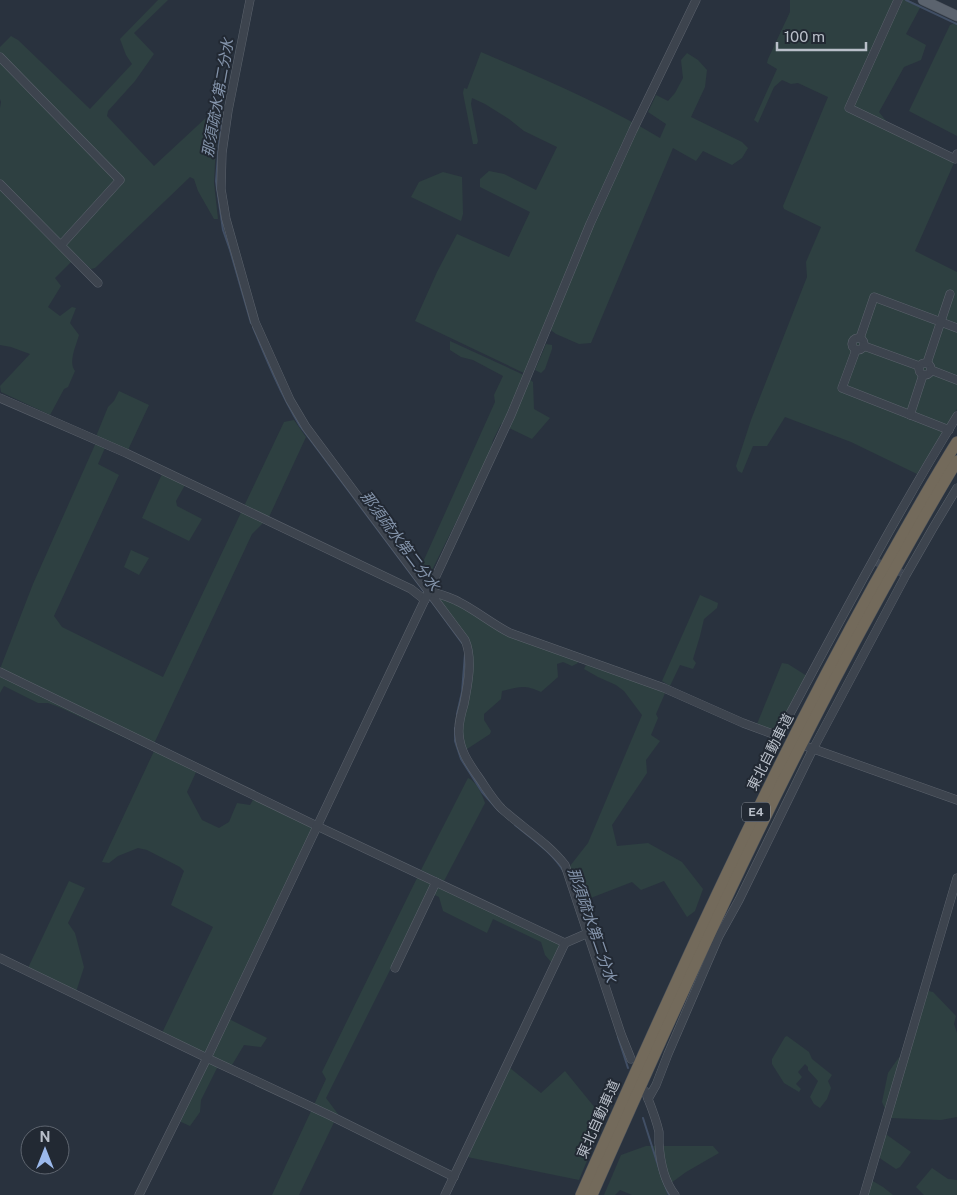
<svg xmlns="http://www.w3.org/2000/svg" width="957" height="1195" font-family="'Public Sans','Noto Sans JP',sans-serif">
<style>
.green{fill:#2e4041}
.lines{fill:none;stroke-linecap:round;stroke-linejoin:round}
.stream{stroke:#414f65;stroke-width:2}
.minor-tunnel{stroke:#3f4753;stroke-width:8;stroke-dasharray:8 4;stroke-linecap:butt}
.minor-casing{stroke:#5b626c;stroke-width:9}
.major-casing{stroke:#464d57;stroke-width:11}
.highway-casing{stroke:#484f59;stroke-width:12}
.minor{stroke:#3d444e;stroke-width:8}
.major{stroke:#5b636e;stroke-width:10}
.highway{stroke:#736a5b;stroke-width:11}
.labels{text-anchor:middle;stroke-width:4;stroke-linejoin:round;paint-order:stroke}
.shield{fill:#222933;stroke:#8c929c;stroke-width:1}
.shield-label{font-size:12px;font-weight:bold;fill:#b9bfc9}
.street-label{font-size:14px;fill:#b9bfc9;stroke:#222933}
.water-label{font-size:15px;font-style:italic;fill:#8595ac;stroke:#222933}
</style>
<rect width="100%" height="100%" fill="#29323e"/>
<g class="green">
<path d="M158,0H168L134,33L154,54L135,81L108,111L107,116L154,166L210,114H215L220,118L216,142L214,183L218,219H214L198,191L194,179L190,177L95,268L91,269L77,256L55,278L61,286L48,307L60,316L72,307L76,308L70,323L79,335C76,346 68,362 75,371L68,387L64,389L50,415L1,392L0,386L30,354L11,347L0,345V108L1,102L0,99V47L11,36L18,40L90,109L132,64L126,55L120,39Z"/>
<path d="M790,0H908L921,6L906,34L926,45L921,60L904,67L879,112L898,136L954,163L915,251L957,272V409L917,474L851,442L785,417L767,446H753L742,473L738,471L736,466L751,420L807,277L806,262L821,227L784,209L783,206L828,97L798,83L791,84L782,80L774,87L758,123L754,120L777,69L767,63L768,59L790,12Z"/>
<path d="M957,22V136L909,111L950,25Z"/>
<path d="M481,52C542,78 603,104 660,138L666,124L648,112L656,95L668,101L675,93L683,78L681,60L687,53L698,60L707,70L705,87L691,117L742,142L748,148L742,158L732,165L703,151L696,161L673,148L591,343L579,344L556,334L548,328L526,374L415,321L437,272L457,234L509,257L530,212L480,187V179L489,171L504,174L536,190L557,147L524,131L509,119L485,104L472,98L471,104L478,141L477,144H473L463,93L464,88L467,89Z"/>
<path d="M443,172L462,177L463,214L461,221L411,197L419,182Z"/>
<path d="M450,341L524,375L533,382L534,409L550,418L532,439L501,424L493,440L489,456L429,576L419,571L495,402L494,395L503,376L473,360L461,357L450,350Z"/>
<path d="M546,344L552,345V349L545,369L541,373L535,370Z"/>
<path d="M119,391L149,405L128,450L126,451L107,443L98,464L119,475L54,616L62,627L163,677L284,422L294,420L306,437L269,517L252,534L151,750L59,707L48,703H38L4,686L0,693V669L33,584L98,438L97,434L108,407L114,401Z"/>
<path d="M162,474L185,485L176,501L177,506L202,519L189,541L142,518Z"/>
<path d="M131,550L149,558L139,575L124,567Z"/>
<path d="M700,595L718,603L717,608L704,619L700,636L693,659L696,663L693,669L680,665L670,686L662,681Z"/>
<path d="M439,597L446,598L478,616L577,659L578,663L572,666L563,662L557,664L558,677L541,692C524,684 519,687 502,691L501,699L484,714V720L491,731L490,734L464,751L460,729L472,662L471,645L439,600Z"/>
<path d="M587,663L666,691L656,714L658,718L651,735L660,741L646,760L647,773L612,825L617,846L648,843L682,862L703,889L695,911L687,917L664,881L641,890L632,882L583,901L580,899L570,869V866L588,843L642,715L624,691L616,685L598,677L584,669Z"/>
<path d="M782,663L788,664L807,676L777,732L757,724Z"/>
<path d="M155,749L197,770L187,792L202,820L219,828L229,822L237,803L250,805L254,798L311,825L312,830L207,1054L162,1033L213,927L171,905L184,871L180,867L147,850L138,848L118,856L109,863L102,862Z"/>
<path d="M468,778C476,781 482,794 485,803L444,881L421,870Z"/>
<path d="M418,876L561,945L552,963L545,955L541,942L493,919L487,933L443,911L439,897L429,892L326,1098L338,1114L299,1195H272L326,1079L322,1072Z"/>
<path d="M69,881L85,888L68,923L75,933L84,967L76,992L28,968Z"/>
<path d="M928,991L933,992L956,1016L954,1024L957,1033V1117L941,1120L891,1118L887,1113L882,1102L888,1073L897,1060L910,1046L926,994Z"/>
<path d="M229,1019L267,1038L261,1047L244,1045L232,1065L220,1062L201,1100L200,1112L190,1126L181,1122V1118Z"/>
<path d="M787,1036L809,1052L812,1059L832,1075L828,1081L831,1088L827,1099L820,1108L814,1104L810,1097L818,1081L808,1070V1067L805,1064L798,1072L802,1077L796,1084L801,1089L799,1092L784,1083L772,1064V1059L785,1037Z"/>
<path d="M510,1068L541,1093L565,1071L600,1114L605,1117L579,1180L467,1157Z"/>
<path d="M884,1135H887L911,1152L900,1167L896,1169L881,1159L878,1154Z"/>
<path d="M646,1146H713L719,1153L686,1172L667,1186V1195H632L620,1190L615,1195H604L621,1155Z"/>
<path d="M932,1168L948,1179L957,1180V1195H924L916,1187Z"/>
<path d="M871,1180L883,1187L893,1195H861Z"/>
</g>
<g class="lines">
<g class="stream">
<path d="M906,0L957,24"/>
<path d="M223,118L219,143L216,181L223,230L230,250L251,323"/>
<path d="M253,327C267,361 281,395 300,426L425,593"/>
<path d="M429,598L462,643"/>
<path d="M457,714L462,692L465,654"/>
<path d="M455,728V741L461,759L482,792L498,810L504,815"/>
<path d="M515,825C532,839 552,852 564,872"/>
<path d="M618,1037L628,1068"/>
<path d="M643,1118L662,1178L669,1195"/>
</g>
<path class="minor-tunnel" d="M876,562L902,573"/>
<g class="minor-casing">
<g id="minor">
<path d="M250,0L228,111L222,153L221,189L226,219L255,322L290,400L306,427L465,640C473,658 468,684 464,704C461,714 458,724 459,734C460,750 468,762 477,775C485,786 492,799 502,809C523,828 548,843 565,865L621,1034L631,1059"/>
<path d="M898,0L849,108L955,159L957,154"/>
<path d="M0,57L120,180L61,245"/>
<path d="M0,184L98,283"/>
<circle cx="858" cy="344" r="6"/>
<path d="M860,338L874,297L957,328"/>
<path d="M864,346L919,366"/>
<path d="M856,350L842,388L949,430"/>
<circle cx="925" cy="369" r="6"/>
<path d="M927,363L950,294"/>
<path d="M931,370L957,380"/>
<path d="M0,398L126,453L411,589L425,600"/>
<path d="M910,415L923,375"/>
<path d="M429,591C439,594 450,597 459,602C477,611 492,624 510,633L664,688L743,723L778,736C836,628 893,520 957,416"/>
<path d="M0,672L317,826L565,943"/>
<path d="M808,747L957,800"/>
<path d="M0,958L207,1058L329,1115L454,1177"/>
<path d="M395,968L436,882"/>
<path d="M645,1091C650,1104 656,1118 659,1132C659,1136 659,1139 659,1143C660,1160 664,1181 675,1195"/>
<path d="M648,1099L656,1085L668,1054L719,936L739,900L813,749L906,575L933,528L957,488"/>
<path d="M139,1195L207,1058L429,591L511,415L590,224L633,130L696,0"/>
<path d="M445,1195L565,943L588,933"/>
<path d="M864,1195L957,878"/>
</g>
</g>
<g class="major-casing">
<path id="major" d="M923,0L957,16"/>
</g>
<g class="highway-casing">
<g id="highway">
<path d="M581,1195C672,988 765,782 874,585C901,537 928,488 957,442"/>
<path d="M592,1195C681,994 771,793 877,601C903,554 929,507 957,461"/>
</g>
</g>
<use href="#minor" class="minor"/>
<use href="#major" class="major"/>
<use href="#highway" class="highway"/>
</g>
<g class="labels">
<rect class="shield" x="742" y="802.5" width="28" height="19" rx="4"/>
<g class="shield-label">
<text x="756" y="816">E4</text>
</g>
<g class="street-label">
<text transform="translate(770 752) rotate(-63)" y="5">東北自動車道</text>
<text transform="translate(598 1119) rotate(-66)" y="5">東北自動車道</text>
</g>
<g class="water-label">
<text transform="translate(218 98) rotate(-80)" y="5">那須疏水第二分水</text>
<text transform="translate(400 541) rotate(53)" y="5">那須疏水第二分水</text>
<text transform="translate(592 925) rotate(71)" y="5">那須疏水第二分水</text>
</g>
</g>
<g transform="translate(45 1150)"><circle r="24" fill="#222933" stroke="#5e656f"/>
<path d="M0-4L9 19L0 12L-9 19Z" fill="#9bb9ec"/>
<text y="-8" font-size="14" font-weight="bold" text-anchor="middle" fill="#b9bfc9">N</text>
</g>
<path d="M777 42v8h89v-8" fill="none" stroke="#b9bfc9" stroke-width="2.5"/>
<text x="784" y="42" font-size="15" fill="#b9bfc9" stroke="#222933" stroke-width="4" paint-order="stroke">100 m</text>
</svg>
